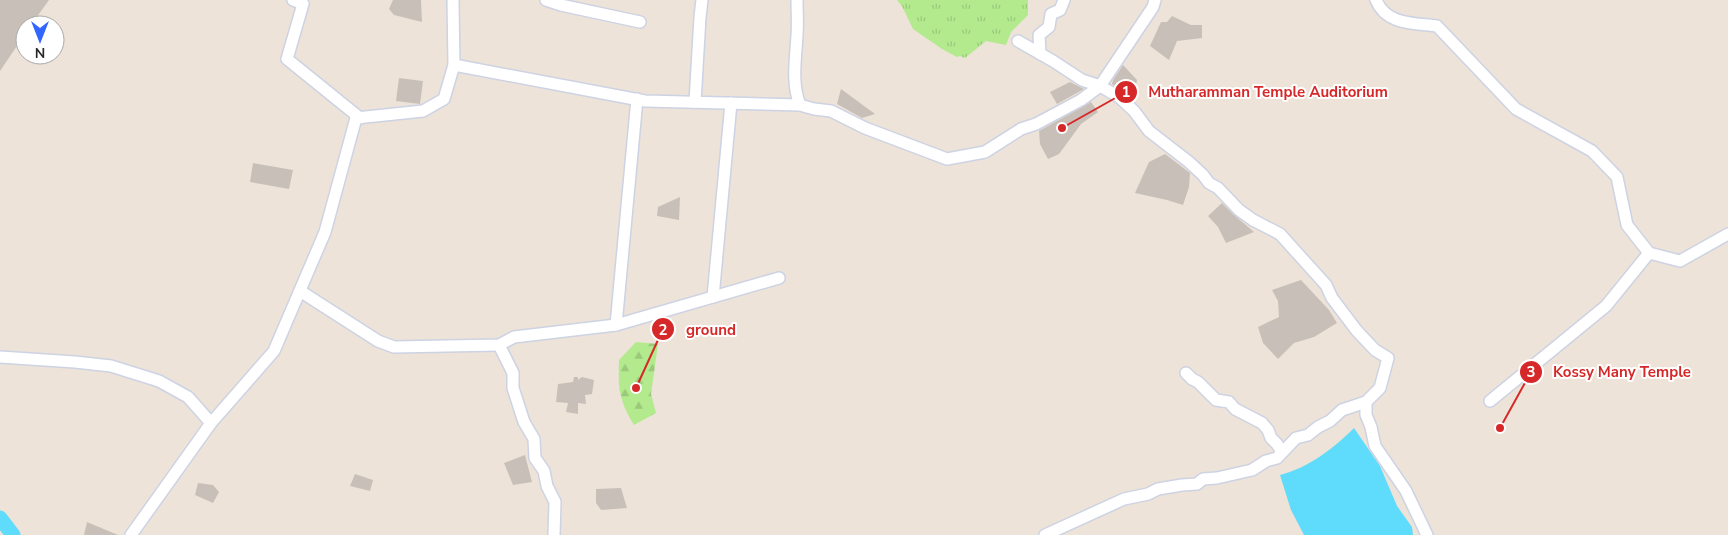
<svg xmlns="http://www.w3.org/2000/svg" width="1728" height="535" font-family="'Nunito Sans',sans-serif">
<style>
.grass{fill:url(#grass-tufts)}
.forest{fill:url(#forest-firs)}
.water{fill:#5fdbfb}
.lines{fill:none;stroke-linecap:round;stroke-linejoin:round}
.canal{stroke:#5fdbfb;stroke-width:15}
.building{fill:#c8c0b8}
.minor-casing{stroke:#cdd3e3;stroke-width:14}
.minor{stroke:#fff;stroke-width:11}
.leader{fill:none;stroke:#d62828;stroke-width:2}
.callout-dot{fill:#d62828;stroke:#fff;stroke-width:2}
.mark-label{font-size:15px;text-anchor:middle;font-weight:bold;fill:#fff}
.callout-label{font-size:15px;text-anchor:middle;font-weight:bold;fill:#d62828;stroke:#fff;stroke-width:4;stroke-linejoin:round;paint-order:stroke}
</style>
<defs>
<pattern id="grass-tufts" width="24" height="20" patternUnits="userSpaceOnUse" patternTransform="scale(1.25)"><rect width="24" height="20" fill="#b3ea8e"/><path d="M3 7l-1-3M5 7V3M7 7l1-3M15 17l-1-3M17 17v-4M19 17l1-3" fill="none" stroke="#9ac97a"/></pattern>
<pattern id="forest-firs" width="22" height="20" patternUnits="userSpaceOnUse" patternTransform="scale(1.25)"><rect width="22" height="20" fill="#b3ea8e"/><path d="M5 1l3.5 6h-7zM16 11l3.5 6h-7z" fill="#9ac97a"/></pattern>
</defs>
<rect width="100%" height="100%" fill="#ede3d8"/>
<path class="grass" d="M897,0H1028V15L1011,32L1006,45L986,41L965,58L960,56L957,57L942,49L913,29L902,6Z"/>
<path class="forest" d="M636,342L658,344L651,394L656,413L634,425C619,400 618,389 619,360Z"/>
<path class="water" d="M1354,428L1380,466L1397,506L1412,527L1413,535H1304L1291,510L1280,475C1308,468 1333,449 1354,428Z"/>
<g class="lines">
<path class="canal" d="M0,518L13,535"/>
</g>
<g class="building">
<path d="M0,0H49L31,25H25V34L0,71Z"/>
<path d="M393,0H421L422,22L394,15L389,9Z"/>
<path d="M1172,16L1191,25H1202V38L1177,41L1169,60L1150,46L1161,22H1167Z"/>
<path d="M1123,65L1137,80L1133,99L1112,84L1113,80Z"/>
<path d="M399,78L423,81L420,104L396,101Z"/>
<path d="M1070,82L1084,89L1057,104L1050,92Z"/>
<path d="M841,89L875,114L862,118L837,104Z"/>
<path d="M1091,102L1098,112L1081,124L1059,154L1048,159L1040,144L1039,131Z"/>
<path d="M1165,154L1190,173L1189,187L1183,205L1167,200L1135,193L1149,162Z"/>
<path d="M253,163L293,170L289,189L250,182Z"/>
<path d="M680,197L679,220L657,216L658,207Z"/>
<path d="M1222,203L1234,215L1254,232L1226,243L1218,227L1208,216Z"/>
<path d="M1301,280L1329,310L1337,323L1314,337L1294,343L1278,359L1263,343L1258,327L1279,317L1278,301L1272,290Z"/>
<path d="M574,377H578V380L582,377L594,380L592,394L585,395L586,404L578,403V414L566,412L568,403L556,402L558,384L573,382Z"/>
<path d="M525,455L532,482L513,485L504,463Z"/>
<path d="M355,474L373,480L370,491L350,486Z"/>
<path d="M198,483L213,485L219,492L213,503L195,495Z"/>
<path d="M621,488L627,508L601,510L596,503V489Z"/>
<path d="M87,522L118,535H84Z"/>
</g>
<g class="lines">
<g class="minor-casing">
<g id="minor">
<path d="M293,0L303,4L287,59L360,118"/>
<path d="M546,0L561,5L640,22"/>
<path d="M797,0C797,12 798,24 797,35C796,57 791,83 800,105L814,109L831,111L865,128L947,159L985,152L1021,129L1036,124L1081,100L1100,86L1119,97L1134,111L1149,131L1189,162L1203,175L1209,183L1218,188L1239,210L1253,220L1280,234L1326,285L1332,298L1357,331L1375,350L1388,358L1380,388L1366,402V415L1371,427L1375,446L1406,491L1427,535"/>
<path d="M1376,0C1386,25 1414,23 1437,26L1516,109L1592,151L1617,177L1627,225L1649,253L1680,261L1728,234"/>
<path d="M1018,41L1053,61L1082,80L1100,86L1153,7L1155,0"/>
<path d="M1040,54L1039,35L1049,27L1051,14L1060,10L1064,0"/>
<path d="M454,65L645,101L800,105"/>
<path d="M695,102L700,17L702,0"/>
<path d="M300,291L378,341L394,347L499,345L514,337L616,325L779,278"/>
<path d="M713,297L731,103"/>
<path d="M616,325L637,99"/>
<path d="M499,345L513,373V388L524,422L534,439L535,458L544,471L547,486L555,502L554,535"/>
<path d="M0,357L75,362L111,366L159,381L188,397L211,423"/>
<path d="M1186,373L1192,379L1198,382L1216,400L1229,402L1235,409L1262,423L1268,430L1271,438L1277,444L1282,452"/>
<path d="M1490,401L1606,306L1649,253"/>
<path d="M131,535L211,423L274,351L325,232L356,118L423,111L444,99L454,65L453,0"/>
<path d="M1045,535L1124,499L1148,494L1158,489L1182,485L1197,484L1203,479L1217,478L1252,470L1266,461L1277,458L1296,438L1308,435L1318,427L1330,421L1342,410L1366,402"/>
</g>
</g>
<use href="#minor" class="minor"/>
</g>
<path class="leader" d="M1062 128L1126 92M636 388L663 329M1500 428L1531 372"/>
<g class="callout-dot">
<circle cx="1062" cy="128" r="5"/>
<circle cx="636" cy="388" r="5"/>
<circle cx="1500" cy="428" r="5"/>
<circle cx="1126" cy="92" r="12"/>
<circle cx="663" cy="329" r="12"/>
<circle cx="1531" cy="372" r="12"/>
</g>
<g class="mark-label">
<text x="1126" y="97">1</text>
<text x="663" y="335">2</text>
<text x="1531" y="377">3</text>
</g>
<g class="callout-label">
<text x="1268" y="97">Mutharamman Temple Auditorium</text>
<text x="711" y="335">ground</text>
<text x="1622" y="377">Kossy Many Temple</text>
</g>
<g transform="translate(40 40) rotate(180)"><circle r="24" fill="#ffffff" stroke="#a9a9a9"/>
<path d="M0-4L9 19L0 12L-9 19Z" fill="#3365ff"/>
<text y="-8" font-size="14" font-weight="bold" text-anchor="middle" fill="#282828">N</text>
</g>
</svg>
